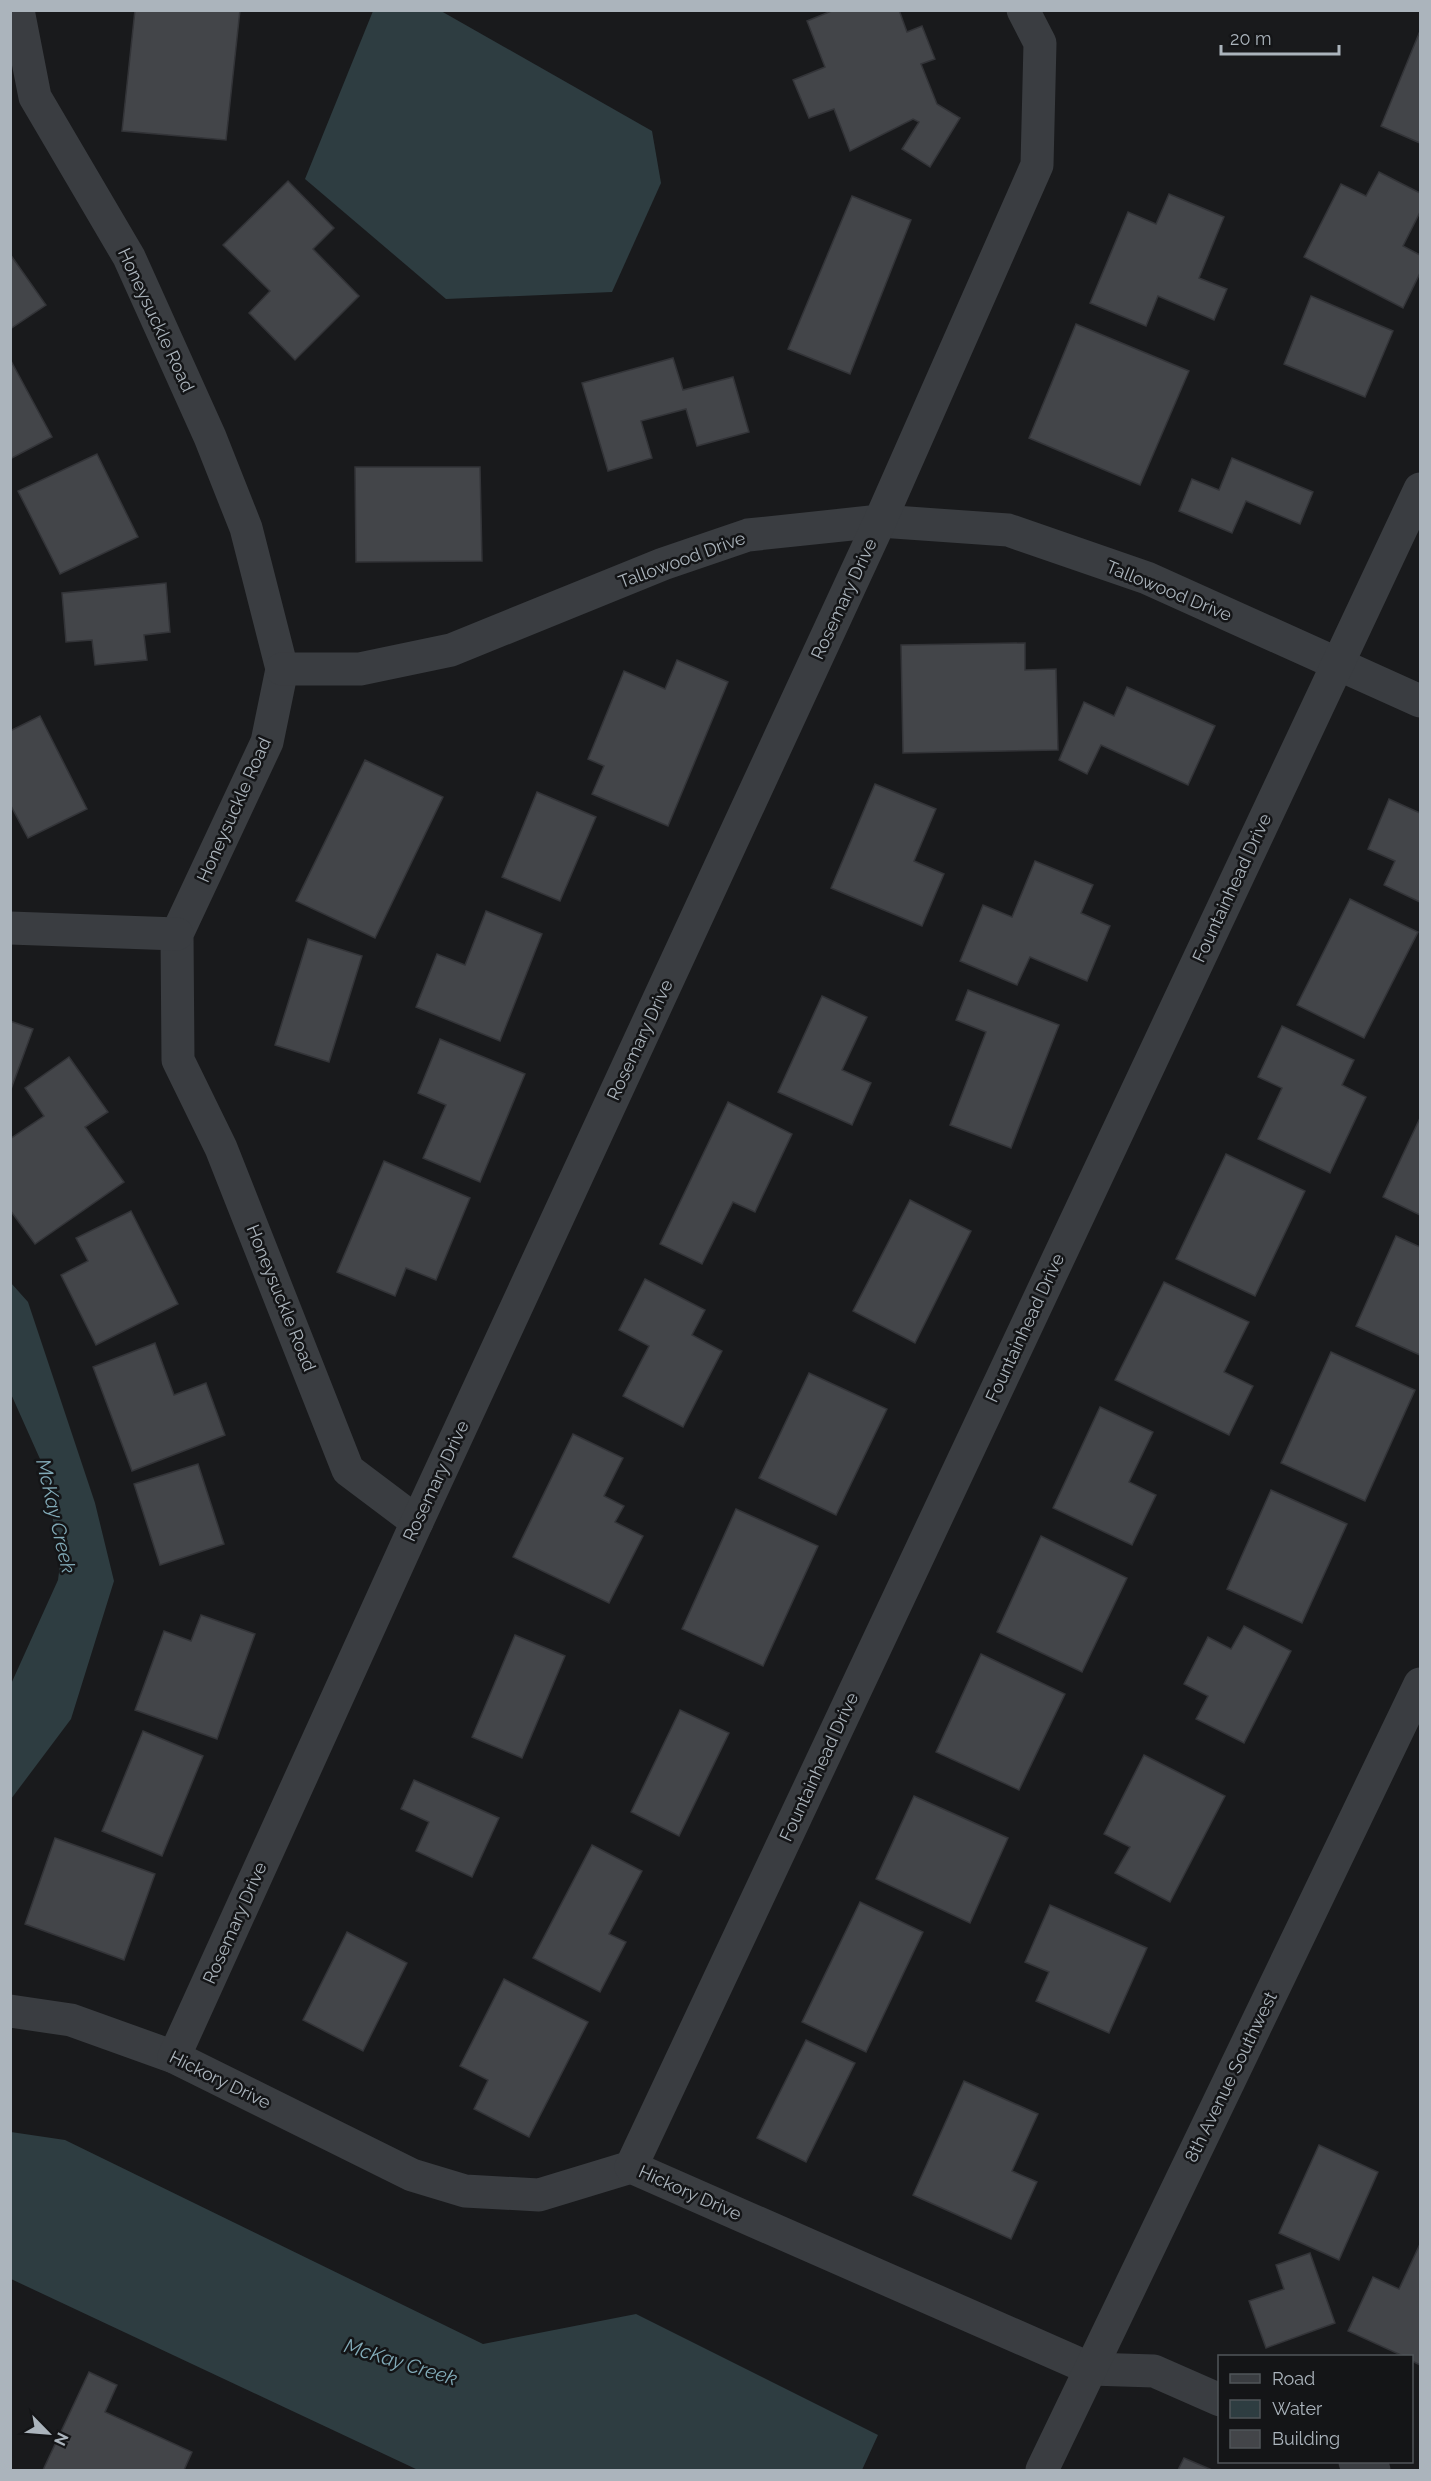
<svg xmlns="http://www.w3.org/2000/svg" width="1431" height="2481" font-family="Raleway,sans-serif">
<style>
.water{fill:#2e3d41}
.building{fill:#434549;stroke:#333438;stroke-width:1.5}
.lines{fill:none;stroke-linecap:round;stroke-linejoin:round}
.minor{stroke:#3a3d41;stroke-width:33}
.tertiary{stroke:#3a3d41;stroke-width:33}
.labels{text-anchor:middle;stroke-width:5;stroke-linejoin:round;paint-order:stroke}
.street-label{font-size:18px;fill:#abb4bc;stroke:#141517}
.water-label{font-size:20px;font-style:italic;fill:#82abb8;stroke:#141517}
</style>
<rect width="100%" height="100%" fill="#191a1c"/>
<g class="water">
<path d="M441,11L652,131L661,183L612,292L446,299L305,179L373,11Z"/>
<path d="M11,1283L28,1302L95,1503L114,1581L71,1719L11,1799V1684L58,1580L61,1557L40,1459L11,1394Z"/>
<path d="M11,2132L65,2140L483,2344L636,2314L878,2435L862,2470H418L11,2279Z"/>
</g>
<g class="building">
<path d="M135,10H240L226,140L122,131Z"/>
<path d="M834,10H899L907,32L922,26L935,59L921,64L937,104L960,118L930,167L902,149L919,122L913,119L850,151L834,109L809,118L793,80L825,67L807,21Z"/>
<path d="M1420,31V143L1381,126Z"/>
<path d="M1379,172L1420,193V212L1403,246L1420,255V273L1403,308L1304,257L1341,184L1366,196Z"/>
<path d="M288,181L334,228L313,249L359,296L295,360L249,313L270,291L223,245Z"/>
<path d="M1169,194L1224,217L1199,278L1227,289L1214,320L1158,296L1146,326L1090,303L1128,212L1156,224Z"/>
<path d="M852,196L911,220L850,374L788,349Z"/>
<path d="M10,254L46,305L10,329Z"/>
<path d="M1311,296L1393,331L1365,397L1284,364Z"/>
<path d="M1076,324L1189,371L1140,485L1029,438Z"/>
<path d="M673,358L683,390L733,377L749,432L697,446L686,409L641,421L652,458L608,471L582,383Z"/>
<path d="M10,359L52,437L10,459Z"/>
<path d="M97,454L138,537L60,574L18,491Z"/>
<path d="M1232,458L1313,492L1300,524L1246,501L1232,533L1179,511L1192,479L1219,490Z"/>
<path d="M355,467H480L482,561L356,562Z"/>
<path d="M166,583L170,632L144,635L147,660L95,665L92,640L66,642L62,593Z"/>
<path d="M1025,643V670L1056,669L1058,750L903,753L901,645Z"/>
<path d="M677,660L728,682L668,826L592,794L604,766L588,759L624,671L665,689Z"/>
<path d="M1127,687L1215,726L1188,785L1101,745L1087,774L1059,760L1084,702L1114,716Z"/>
<path d="M40,716L87,809L28,838L10,804V731Z"/>
<path d="M365,760L443,797L375,938L296,901Z"/>
<path d="M875,784L936,809L914,861L944,874L922,926L831,888Z"/>
<path d="M537,792L596,817L560,901L502,877Z"/>
<path d="M1389,799L1420,813V902L1384,885L1395,861L1368,849Z"/>
<path d="M1035,861L1093,885L1081,913L1110,926L1087,981L1030,957L1017,985L960,961L983,905L1012,917Z"/>
<path d="M1350,899L1418,932L1364,1038L1297,1005Z"/>
<path d="M486,911L542,934L500,1041L416,1007L437,954L465,965Z"/>
<path d="M308,939L362,956L329,1062L275,1045Z"/>
<path d="M968,990L1059,1025L1011,1148L950,1125L986,1032L956,1020Z"/>
<path d="M822,996L867,1017L842,1070L871,1083L852,1125L778,1092Z"/>
<path d="M10,1021L33,1029L10,1092Z"/>
<path d="M1282,1026L1354,1060L1342,1085L1366,1097L1330,1173L1258,1139L1282,1088L1258,1077Z"/>
<path d="M440,1039L525,1074L480,1182L423,1158L446,1105L418,1093Z"/>
<path d="M69,1057L108,1112L85,1127L124,1182L35,1244L10,1210V1139L44,1116L25,1088Z"/>
<path d="M728,1102L792,1134L755,1212L733,1202L702,1264L660,1244Z"/>
<path d="M1420,1118V1215L1383,1197Z"/>
<path d="M1226,1154L1305,1191L1255,1296L1176,1259Z"/>
<path d="M384,1161L470,1198L436,1280L406,1268L395,1296L337,1272Z"/>
<path d="M910,1200L971,1231L915,1343L853,1311Z"/>
<path d="M131,1211L178,1304L96,1345L61,1275L88,1261L76,1238Z"/>
<path d="M1396,1236L1420,1247V1355L1356,1326Z"/>
<path d="M645,1279L705,1310L692,1335L722,1351L683,1427L623,1396L649,1346L619,1330Z"/>
<path d="M1164,1282L1249,1322L1224,1372L1253,1386L1229,1435L1115,1380Z"/>
<path d="M155,1343L174,1395L206,1383L225,1435L132,1471L93,1367Z"/>
<path d="M1331,1352L1415,1390L1365,1501L1281,1463Z"/>
<path d="M809,1373L887,1409L836,1515L759,1478Z"/>
<path d="M1100,1407L1153,1432L1129,1482L1156,1495L1132,1545L1053,1508Z"/>
<path d="M573,1434L623,1458L604,1496L624,1506L615,1522L643,1536L609,1603L513,1557Z"/>
<path d="M198,1464L224,1544L160,1565L134,1484Z"/>
<path d="M1271,1490L1347,1524L1302,1623L1227,1589Z"/>
<path d="M736,1509L818,1546L763,1666L682,1629Z"/>
<path d="M1041,1536L1127,1578L1082,1672L997,1632Z"/>
<path d="M201,1615L255,1634L217,1739L135,1710L164,1631L191,1641Z"/>
<path d="M1244,1626L1291,1651L1244,1743L1196,1719L1208,1696L1184,1684L1208,1637L1231,1649Z"/>
<path d="M515,1635L565,1656L522,1758L472,1737Z"/>
<path d="M981,1654L1065,1694L1019,1790L936,1752Z"/>
<path d="M680,1710L729,1733L679,1836L631,1812Z"/>
<path d="M143,1731L203,1756L162,1856L102,1831Z"/>
<path d="M1144,1755L1225,1796L1170,1902L1115,1873L1130,1847L1104,1834Z"/>
<path d="M414,1780L499,1818L472,1877L416,1851L429,1822L401,1809Z"/>
<path d="M914,1796L1008,1838L970,1923L876,1879Z"/>
<path d="M55,1838L155,1874L124,1960L25,1924Z"/>
<path d="M592,1845L642,1871L609,1934L626,1942L600,1992L533,1958Z"/>
<path d="M860,1902L923,1932L866,2052L802,2022Z"/>
<path d="M1050,1905L1147,1948L1109,2033L1036,2001L1049,1972L1025,1962Z"/>
<path d="M347,1932L407,1963L363,2051L303,2020Z"/>
<path d="M504,1979L588,2022L529,2137L474,2109L488,2080L460,2066Z"/>
<path d="M806,2040L855,2063L806,2162L757,2138Z"/>
<path d="M964,2081L1038,2114L1012,2171L1037,2182L1011,2239L913,2195Z"/>
<path d="M1319,2145L1378,2172L1339,2260L1279,2233Z"/>
<path d="M1420,2244V2365L1412,2361V2356H1403L1348,2331L1373,2277L1399,2289Z"/>
<path d="M1310,2253L1335,2323L1266,2348L1249,2301L1284,2289L1276,2265Z"/>
<path d="M89,2372L117,2385L105,2412L192,2452L184,2470H43Z"/>
<path d="M1184,2458L1212,2470H1178Z"/>
</g>
<g class="lines">
<g class="minor">
<path d="M18,10L35,97L129,257L210,437L246,528L282,669L267,742L177,934L178,1060L221,1148L348,1470L417,1522"/>
<path d="M282,669H360L451,650L663,564L748,535L880,521L1008,530L1147,578L1420,701"/>
<path d="M10,928L177,934"/>
<path d="M10,2011L71,2020L174,2057L412,2175L465,2191L539,2195L631,2167L1091,2369L1154,2371L1220,2400"/>
<path d="M174,2057L417,1522L880,521L1037,165L1040,43L1023,10"/>
<path d="M631,2167L1420,489"/>
<path d="M1355,2462L1374,2470"/>
</g>
<path class="tertiary" d="M1042,2470L1420,1684"/>
</g>
<g class="labels">
<g class="street-label">
<text transform="translate(156 320) rotate(65)" y="6">Honeysuckle Road</text>
<text transform="translate(682 560) rotate(-20)" y="6">Tallowood Drive</text>
<text transform="translate(1169 591) rotate(22)" y="6">Tallowood Drive</text>
<text transform="translate(844 599) rotate(-65)" y="6">Rosemary Drive</text>
<text transform="translate(234 810) rotate(-66)" y="6">Honeysuckle Road</text>
<text transform="translate(1232 888) rotate(-65)" y="6">Fountainhead Drive</text>
<text transform="translate(640 1040) rotate(-65)" y="6">Rosemary Drive</text>
<text transform="translate(281 1298) rotate(68)" y="6">Honeysuckle Road</text>
<text transform="translate(1025 1328) rotate(-65)" y="6">Fountainhead Drive</text>
<text transform="translate(436 1481) rotate(-65)" y="6">Rosemary Drive</text>
<text transform="translate(819 1767) rotate(-65)" y="6">Fountainhead Drive</text>
<text transform="translate(235 1923) rotate(-66)" y="6">Rosemary Drive</text>
<text transform="translate(1231 2077) rotate(-64)" y="6">8th Avenue Southwest</text>
<text transform="translate(220 2080) rotate(26)" y="6">Hickory Drive</text>
<text transform="translate(690 2193) rotate(24)" y="6">Hickory Drive</text>
</g>
<g class="water-label">
<text transform="translate(56 1516) rotate(77)" y="7">McKay Creek</text>
<text transform="translate(401 2362) rotate(17)" y="7">McKay Creek</text>
</g>
</g>
<rect width="1431" height="2481" fill="none" stroke="#abb4bc" stroke-width="24"/>
<rect x="1218" y="2355" width="195" height="108" fill="#141517" stroke="#505559" stroke-width="1.5"/>
<rect x="1230" y="2374" width="30" height="9" fill="#3a3d41" stroke="#505559" stroke-width="1.5"/>
<text x="1272" y="2385" font-size="18" fill="#abb4bc">Road</text>
<rect x="1230" y="2400" width="30" height="18" fill="#2e3d41" stroke="#505559" stroke-width="1.5"/>
<text x="1272" y="2415" font-size="18" fill="#abb4bc">Water</text>
<rect x="1230" y="2430" width="30" height="18" fill="#434549" stroke="#505559" stroke-width="1.5"/>
<text x="1272" y="2445" font-size="18" fill="#abb4bc">Building</text>
<g transform="translate(48 2433) rotate(115)" stroke="#141517" stroke-width="4.5" paint-order="stroke">
<path d="M0-4.5L10 22L0 15L-10 22Z" fill="#abb4bc"/>
<text y="-9" font-size="16" font-weight="bold" text-anchor="middle" fill="#abb4bc">N</text>
</g>
<path d="M1221 45v9h118v-9" fill="none" stroke="#abb4bc" stroke-width="3"/>
<text x="1230" y="45" font-size="18" fill="#abb4bc" stroke="#141517" stroke-width="4.5" paint-order="stroke">20 m</text>
</svg>
